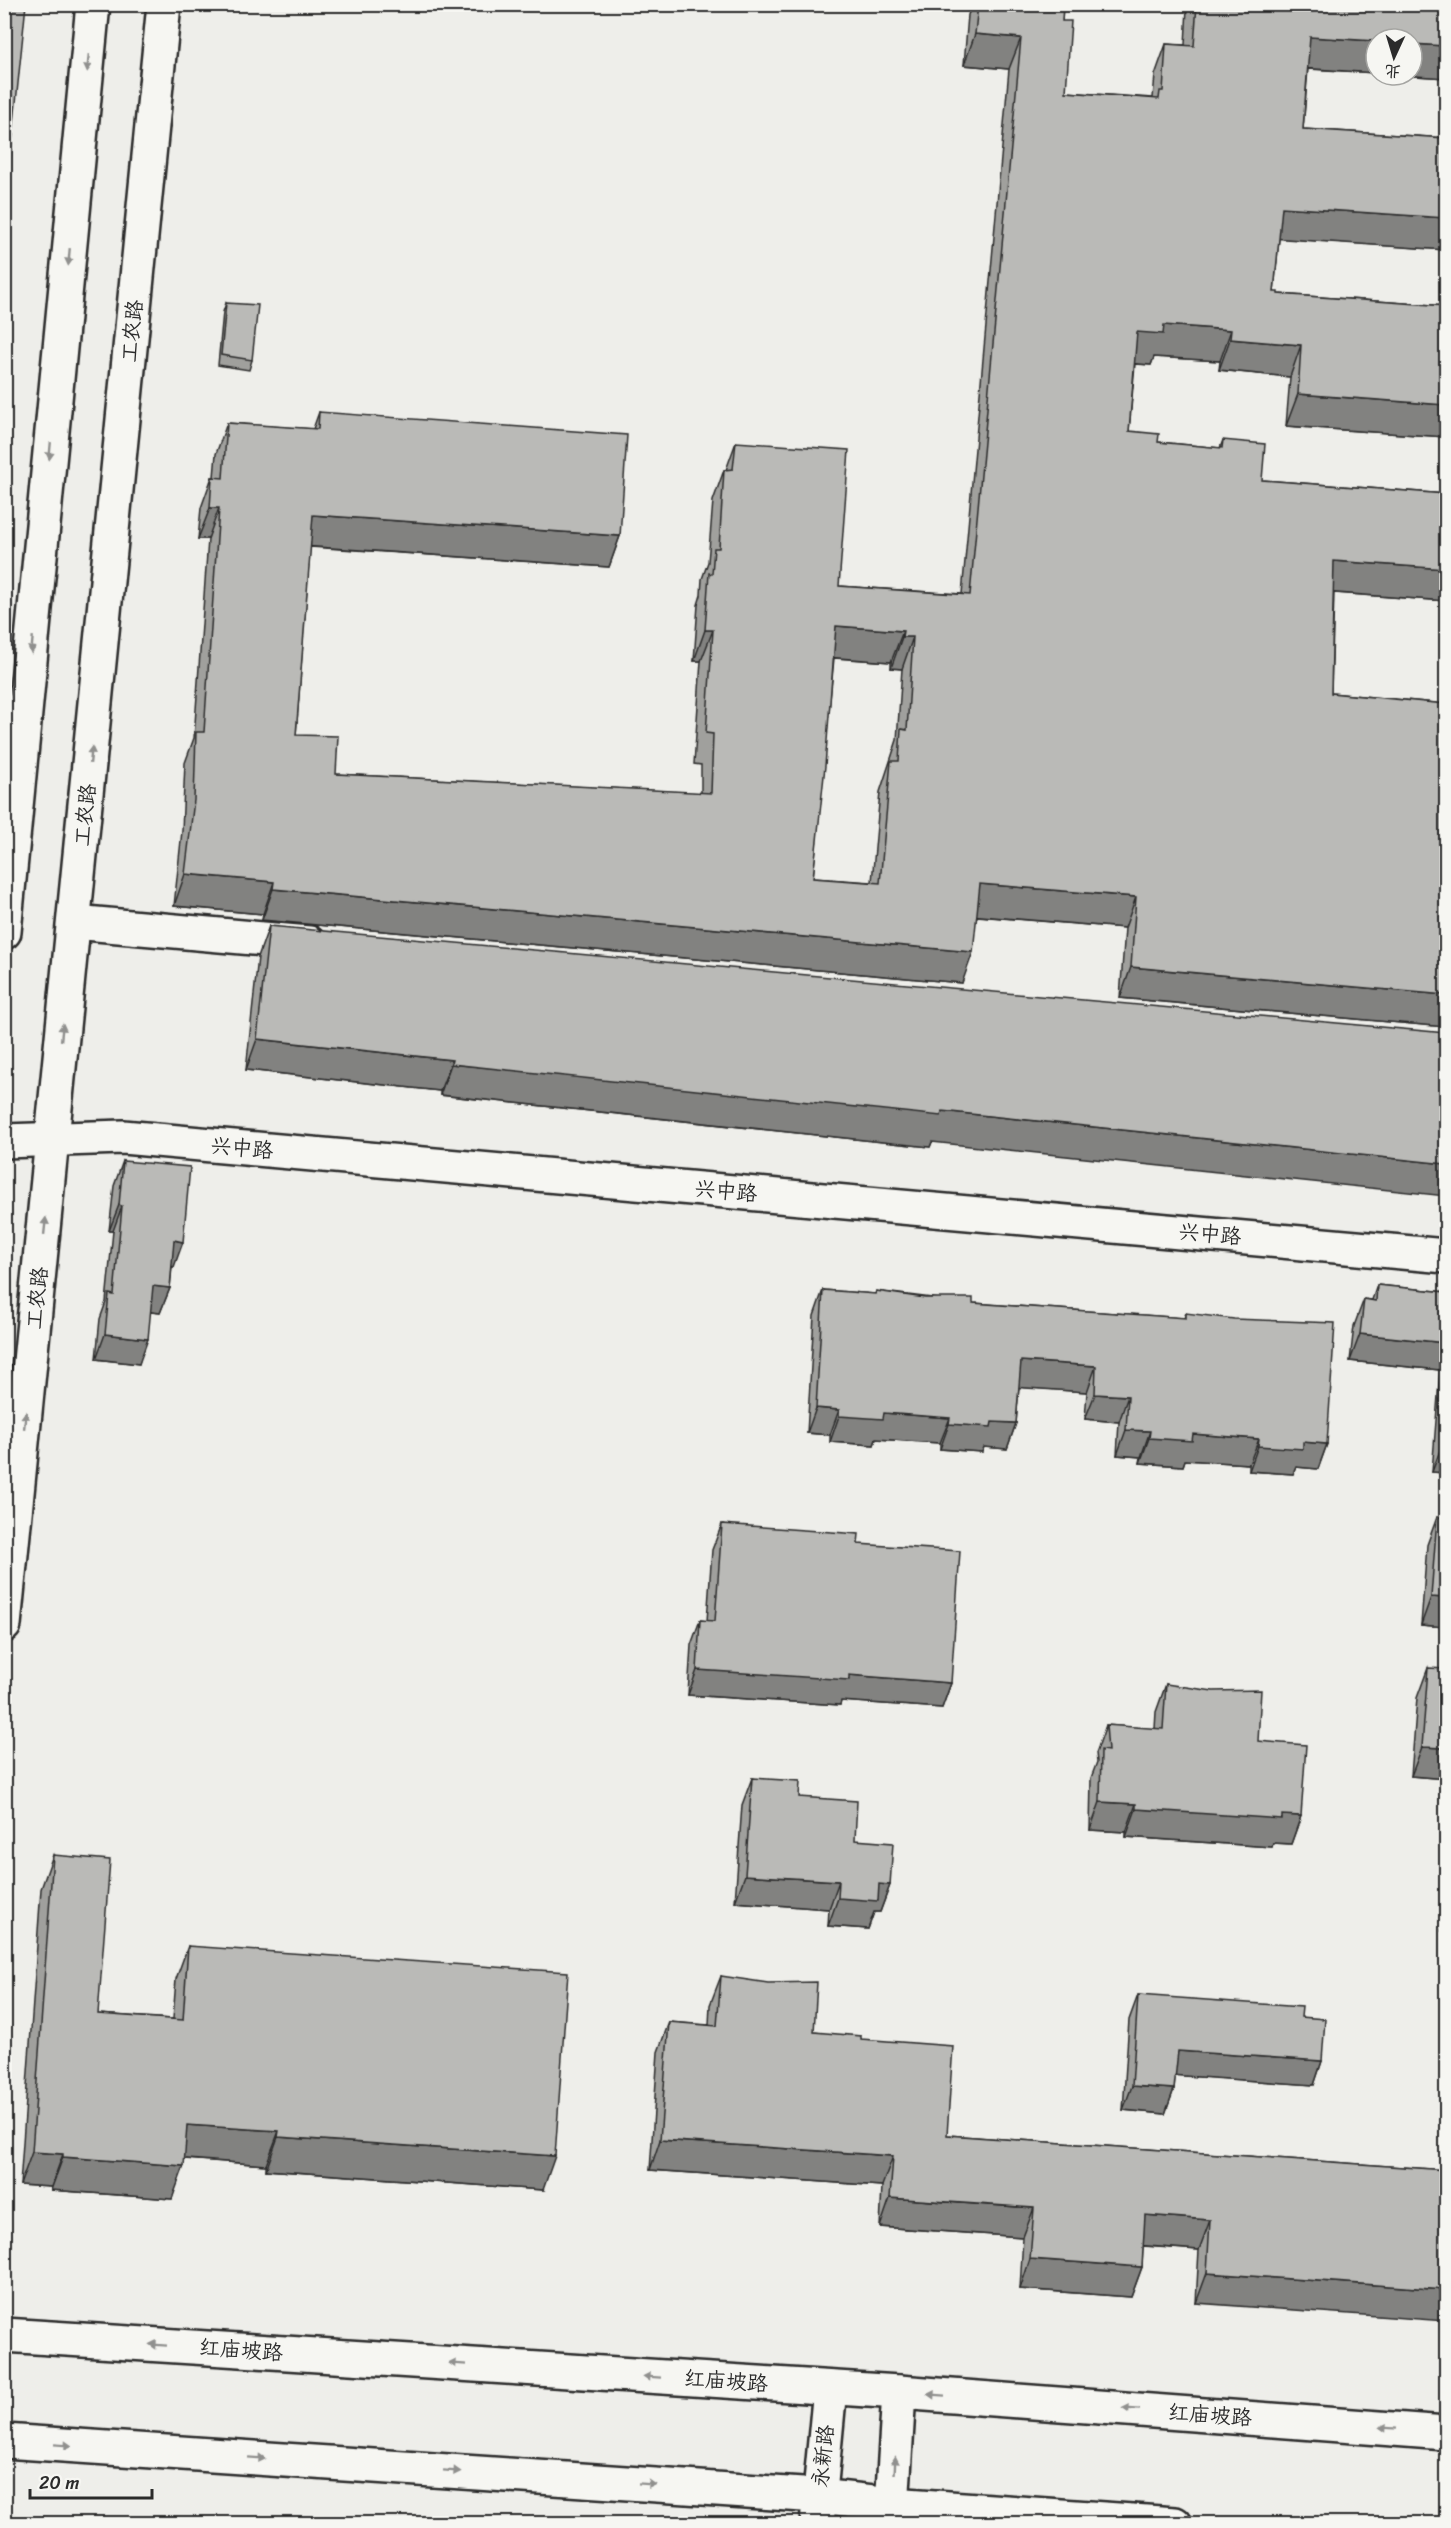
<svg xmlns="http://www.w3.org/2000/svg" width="1451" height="2528" font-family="Sriracha,'LXGW WenKai TC',sans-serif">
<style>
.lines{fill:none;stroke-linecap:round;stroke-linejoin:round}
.street-casing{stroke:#2b2b2b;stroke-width:38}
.secondary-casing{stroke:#2b2b2b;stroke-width:38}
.street{stroke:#f6f6f2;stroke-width:33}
.secondary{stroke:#f6f6f2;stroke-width:33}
.wall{fill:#a0a09d;stroke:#2b2b2b;stroke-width:1.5;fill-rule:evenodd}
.shaded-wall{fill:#828280;stroke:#2b2b2b;stroke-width:1.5}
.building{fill:#babab7;stroke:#2b2b2b;stroke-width:1.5;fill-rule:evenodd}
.oneway{fill:#90908e}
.labels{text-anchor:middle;stroke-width:6;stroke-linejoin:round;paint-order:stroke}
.street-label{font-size:21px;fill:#2b2b2b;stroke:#f6f6f2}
</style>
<rect width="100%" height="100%" fill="#eeeeea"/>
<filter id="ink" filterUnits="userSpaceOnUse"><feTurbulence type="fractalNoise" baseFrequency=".0167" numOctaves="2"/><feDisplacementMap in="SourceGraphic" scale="12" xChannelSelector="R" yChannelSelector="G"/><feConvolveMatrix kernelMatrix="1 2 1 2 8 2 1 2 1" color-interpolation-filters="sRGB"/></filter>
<g filter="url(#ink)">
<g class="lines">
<g class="street-casing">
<path id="street" d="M74,922L309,943"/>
</g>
<g class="secondary-casing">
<g id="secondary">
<path d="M4,932L93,4"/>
<path d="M4,1141L123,1137L1446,1256"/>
<path d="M4,1625L164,4"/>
<path d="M4,2335L899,2392L1446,2433"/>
<path d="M4,2441L818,2496L892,2504L1175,2524"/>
<path d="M817,2524L830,2388"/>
<path d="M891,2524L899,2392"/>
</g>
</g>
<use href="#street" class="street"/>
<use href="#secondary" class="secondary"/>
</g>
<g class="wall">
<path d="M972,4H1063L1062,21L1066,92L1153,98L1155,75L1166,44L1185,45L1187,8L1189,4H1446V78L1400,75H1412L1376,39V73L1308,69L1303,129L1446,138V250L1279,238L1274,292L1278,294L1446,306V437L1286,426L1290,377L1219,370L1220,361L1154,357L1151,365L1135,364L1129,431L1158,442L1220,448L1223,440L1262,480L1446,494V601L1334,593L1331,693L1446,704V1027L1120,998L1125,928L977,916L962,983L262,920L263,914L174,906L182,831L185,763L194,738L208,539H198L201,508L212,477H214L216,454L227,423L313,429L319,412L620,536L609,567L310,547L296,735L336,774L701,793V765L694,764L701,661H694L698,605L701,595L702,579L708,562L713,501L724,470H726L736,442L839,586L962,594L1009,69L964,65L968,15ZM834,658L891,662V668L902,669L897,740L880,792L872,882L813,878Z"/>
<path d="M226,303L252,360L249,370L218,365L223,312Z"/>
<path d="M269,926L932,1142L930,1147L440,1095V1091L246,1070L258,957Z"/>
<path d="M123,1161L174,1267H172L170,1288L160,1313L150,1312L139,1364L96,1359L100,1319L106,1302L113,1231H109L114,1186Z"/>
<path d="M1377,1285L1446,1292V1473L1432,1472L1440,1370L1350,1361L1354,1326L1364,1299L1372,1300Z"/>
<path d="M823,1290L875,1294L876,1291L973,1303L1184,1318L1186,1313L1327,1444L1318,1469L1296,1467L1293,1474L1249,1471V1464L1185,1460L1183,1466L1140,1463L1141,1457L1117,1455L1119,1422L1085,1419L1087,1392L1019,1387L1016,1423L1007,1449L984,1447L982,1452L940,1449V1443L876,1439L874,1445L830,1442V1435L807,1433L814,1316Z"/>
<path d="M1437,1517L1446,1518V1627L1421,1625L1427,1545Z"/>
<path d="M722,1524L858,1544L951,1683L942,1708L841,1701L840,1705L688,1695L691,1645L700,1620L707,1621L712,1550Z"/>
<path d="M1428,1668L1446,1779L1411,1776L1417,1698Z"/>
<path d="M1166,1684L1258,1741L1301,1816L1291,1844L1273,1843L1272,1847L1126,1837V1832L1090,1830L1091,1778L1097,1762L1096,1753L1106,1725L1155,1729L1156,1712Z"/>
<path d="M752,1778L799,1797L855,1840L890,1885L880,1912H874L868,1929L828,1926L829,1909L735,1902L742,1805Z"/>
<path d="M53,1855L98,2014L173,2019L176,1979L188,1946L543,2190L266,2170V2165L184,2159L172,2199L51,2190V2187L20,2185L41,1889Z"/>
<path d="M1446,1878V1931H1442Z"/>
<path d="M721,1976L814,2032L861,2039L947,2135L1446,2170L1196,2303L1199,2250L1143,2246L1142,2267L1131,2297L1020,2289L1023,2237L880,2227L882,2186L650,2170L658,2052L669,2022L709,2025L710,2005Z"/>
<path d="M1138,1995L1301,2017L1322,2061L1314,2085L1175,2075L1174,2089L1165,2114L1123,2110L1129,2020Z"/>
</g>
<g class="shaded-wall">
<path d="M975,34L1021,38L1009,69L964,65Z"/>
<path d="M1310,37L1376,41V73L1299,68Z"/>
<path d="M1412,44L1446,46V78L1400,75H1412Z"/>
<path d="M5,162H10L4,178Z"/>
<path d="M1282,207L1446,218V250L1271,238Z"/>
<path d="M1164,325L1231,330L1220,361L1154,357L1151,365L1126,363L1137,332Z"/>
<path d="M1230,339L1301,345L1290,377L1219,370Z"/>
<path d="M1298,394L1446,405V437L1286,426Z"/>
<path d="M210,508H219L208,539H198Z"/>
<path d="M313,515L620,536L609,567L302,546Z"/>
<path d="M1334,561L1446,569V601L1323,592Z"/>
<path d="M836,626L903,631L891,662L825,657Z"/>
<path d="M705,630H713L701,661H694Z"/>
<path d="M902,637H913L902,669L891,668Z"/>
<path d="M185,874L274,882L263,914L174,906Z"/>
<path d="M980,884L1136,897L1125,928L969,915Z"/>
<path d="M273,889L973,952L962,983L262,920Z"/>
<path d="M1131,967L1446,995V1027L1120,998Z"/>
<path d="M257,1039L452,1060L440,1091L246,1070Z"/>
<path d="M451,1064L942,1111L1446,1164V1196L932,1142L930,1147L440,1095Z"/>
<path d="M119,1205L122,1206L113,1231H109Z"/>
<path d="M174,1240L183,1242L174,1267L165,1266Z"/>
<path d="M153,1286L170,1288L160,1313L144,1311Z"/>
<path d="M105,1334L148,1339L139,1364L96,1359Z"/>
<path d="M1360,1334L1446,1343V1352L1440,1370L1350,1361Z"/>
<path d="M1021,1361L1096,1366L1087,1392L1011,1387Z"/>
<path d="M1095,1394L1128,1396L1119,1422L1085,1419Z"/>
<path d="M816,1408L839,1410L830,1435L807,1433Z"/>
<path d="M884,1413L950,1418L940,1443L876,1439L874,1445L830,1442L839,1416Z"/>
<path d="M992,1422L1016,1423L1007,1449L984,1447L982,1452L940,1449L949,1424Z"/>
<path d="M1126,1430L1150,1431L1141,1457L1117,1455Z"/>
<path d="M1193,1434L1259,1439L1249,1464L1185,1460L1183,1466L1140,1463L1149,1438Z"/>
<path d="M1303,1442L1327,1444L1318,1469L1296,1467L1293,1474L1249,1471L1258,1446Z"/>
<path d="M1442,1445H1446V1473L1432,1472Z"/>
<path d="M1431,1597L1446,1598V1627L1421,1625Z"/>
<path d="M697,1670L849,1675L951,1683L942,1708L841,1701L840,1705L688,1695Z"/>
<path d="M1422,1747L1446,1748V1779L1411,1776Z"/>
<path d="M1100,1802L1136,1804L1126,1832L1090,1830Z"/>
<path d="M1136,1809L1282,1815L1301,1816L1291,1844L1273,1843L1272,1847L1126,1837Z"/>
<path d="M745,1875L839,1881L829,1909L735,1902Z"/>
<path d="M879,1884L890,1885L880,1912H874L868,1929L828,1926L838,1898Z"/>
<path d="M1446,1920V1931H1442Z"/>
<path d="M1178,2051L1322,2061L1314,2085L1169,2075Z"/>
<path d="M1132,2086L1174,2089L1165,2114L1123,2110Z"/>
<path d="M187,2125L279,2131L266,2165L174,2158Z"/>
<path d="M278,2137L555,2156L543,2190L266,2170Z"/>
<path d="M660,2140L893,2156L882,2186L650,2170Z"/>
<path d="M32,2152L63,2154L51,2187L20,2185Z"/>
<path d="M63,2157L184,2166L172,2199L51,2190Z"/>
<path d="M890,2198L1034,2208L1023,2237L880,2227Z"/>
<path d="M1145,2215L1210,2220L1199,2250L1135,2245Z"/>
<path d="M1030,2259L1142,2267L1131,2297L1020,2289Z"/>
<path d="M1207,2273L1446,2290V2321L1196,2303Z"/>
</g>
<g class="building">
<path d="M4,4H26L10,162H5L4,164Z"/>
<path d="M978,4H1063L1062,21H1071L1066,92L1159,99L1160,91H1163L1166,44L1194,46L1197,4H1446V46L1412,44V39H1376V41L1310,37L1303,129L1446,138V218L1282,207L1274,292H1278V294L1446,306V405L1298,394L1301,345L1230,339L1231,330L1164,325L1163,334L1137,332L1129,431L1159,434L1158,442L1222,448L1223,440L1265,444L1262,480L1446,494V569L1334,561L1331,693L1446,704V995L1131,967L1136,897L980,884L973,952L273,889L274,882L185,874L194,800L196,732H204L219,508H210L212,477L223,478L227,423L318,429L319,412L627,435L620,536L313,515L296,735L338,736L336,774L711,793L713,734L706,733L713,630H705L709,573L712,574L714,548H719L724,470L733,469L736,442L849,450L839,586L970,595L1021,38L975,34ZM836,626L903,631L902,637H913L907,730L901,729L899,761H891L880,883L813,878L825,766Z"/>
<path d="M226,303L258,305L252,360L221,355Z"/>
<path d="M269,926L1446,1033V1164L942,1111L941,1116L451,1064L452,1060L257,1039Z"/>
<path d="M123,1161L190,1167L183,1242L174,1240L170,1288L153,1286L148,1339L105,1334L109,1294L114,1295L122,1206L119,1205Z"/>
<path d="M1377,1285L1446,1292V1343L1360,1334L1364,1299L1376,1301Z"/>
<path d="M823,1290L876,1294V1291L925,1298H973V1303L1186,1318V1313L1234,1319L1335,1323L1327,1444L1303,1442V1449L1258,1446L1259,1439L1193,1434L1192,1441L1149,1438L1150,1431L1126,1430L1128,1396L1095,1394L1096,1366L1021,1361L1016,1423L992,1422L991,1427L949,1424L950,1418L884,1413L883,1419L839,1416V1410L816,1408Z"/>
<path d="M1446,1386V1445H1442Z"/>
<path d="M1437,1517L1446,1518V1598L1431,1597Z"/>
<path d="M722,1524L859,1534L858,1544L960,1551L951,1683L849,1675V1680L697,1670L700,1620L715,1621Z"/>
<path d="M1428,1668L1446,1669V1748L1422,1747Z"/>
<path d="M1166,1684L1213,1691L1261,1690L1258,1741L1306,1745L1301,1816L1282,1815V1819L1136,1809V1804L1100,1802L1101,1750L1108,1751L1106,1725L1163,1729Z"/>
<path d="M752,1778L800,1781L799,1797L857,1801L855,1840L893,1843L890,1885L879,1884L878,1901L838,1898L839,1881L745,1875Z"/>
<path d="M53,1855L110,1860L98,2014L183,2020L188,1946L568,1972L555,2156L278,2137L279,2131L187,2125L184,2166L63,2157V2154L32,2152Z"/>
<path d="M721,1976L768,1983L817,1982L814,2032L861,2036V2039L953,2046L947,2135L1446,2170V2290L1207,2273L1210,2220L1145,2215L1142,2267L1030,2259L1034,2208L890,2198L893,2156L660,2140L669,2022L717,2026Z"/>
<path d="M1138,1995L1302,2007L1301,2017L1325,2019L1322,2061L1178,2051L1174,2089L1132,2086Z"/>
<path d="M4,2515L123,2522V2523H4Z"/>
</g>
<defs><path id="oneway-solid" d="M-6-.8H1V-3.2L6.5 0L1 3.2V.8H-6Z" transform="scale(1.5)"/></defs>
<g class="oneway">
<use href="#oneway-solid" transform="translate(88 63) rotate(95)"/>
<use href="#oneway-solid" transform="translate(69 257) rotate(95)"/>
<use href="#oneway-solid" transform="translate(50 451) rotate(95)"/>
<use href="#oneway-solid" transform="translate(32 645) rotate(95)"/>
<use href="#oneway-solid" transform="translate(91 755) rotate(-84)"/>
<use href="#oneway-solid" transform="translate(62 1032) rotate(-84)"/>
<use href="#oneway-solid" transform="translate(45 1226) rotate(-84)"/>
<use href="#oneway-solid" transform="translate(25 1420) rotate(-84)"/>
<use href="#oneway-solid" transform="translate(158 2345) rotate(-176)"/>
<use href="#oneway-solid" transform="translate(458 2364) rotate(-176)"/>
<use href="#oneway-solid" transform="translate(652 2377) rotate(-176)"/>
<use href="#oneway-solid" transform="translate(936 2395) rotate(-176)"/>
<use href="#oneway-solid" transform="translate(1131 2409) rotate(-176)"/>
<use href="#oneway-solid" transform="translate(1388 2428) rotate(-176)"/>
<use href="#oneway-solid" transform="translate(63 2445) rotate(4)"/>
<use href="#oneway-solid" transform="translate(257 2458) rotate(4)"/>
<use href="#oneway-solid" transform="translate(895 2465) rotate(-87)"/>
<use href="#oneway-solid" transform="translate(452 2471) rotate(4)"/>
<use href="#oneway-solid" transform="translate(647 2484) rotate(4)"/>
</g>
</g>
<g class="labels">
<g class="street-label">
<text transform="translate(132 331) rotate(-84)" y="7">工农路</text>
<text transform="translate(85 815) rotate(-84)" y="7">工农路</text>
<text transform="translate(242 1148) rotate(5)" y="7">兴中路</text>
<text transform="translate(726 1191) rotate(5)" y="7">兴中路</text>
<text transform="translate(1210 1234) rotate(5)" y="7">兴中路</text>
<text transform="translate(37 1298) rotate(-84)" y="7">工农路</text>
<text transform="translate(241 2350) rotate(4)" y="7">红庙坡路</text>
<text transform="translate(726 2381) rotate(4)" y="7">红庙坡路</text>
<text transform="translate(1210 2415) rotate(4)" y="7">红庙坡路</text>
<text transform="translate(823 2456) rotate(-84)" y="7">永新路</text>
</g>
</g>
<rect width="1451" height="2528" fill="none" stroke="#f6f6f2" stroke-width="24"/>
<rect x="12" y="12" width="1427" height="2504" fill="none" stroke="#2b2b2b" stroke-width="2" filter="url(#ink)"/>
<g transform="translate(1394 57) rotate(184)"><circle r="28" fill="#f6f6f2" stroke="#a5a5a2" stroke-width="1.5"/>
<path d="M0-4.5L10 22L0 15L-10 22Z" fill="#2b2b2b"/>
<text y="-9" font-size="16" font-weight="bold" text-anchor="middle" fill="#2b2b2b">北</text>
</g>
<path d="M30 2489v9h122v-9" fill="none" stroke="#2b2b2b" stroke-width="3"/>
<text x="39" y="2489" font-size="18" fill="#2b2b2b" stroke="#f6f6f2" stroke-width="4.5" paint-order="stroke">20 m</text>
</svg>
